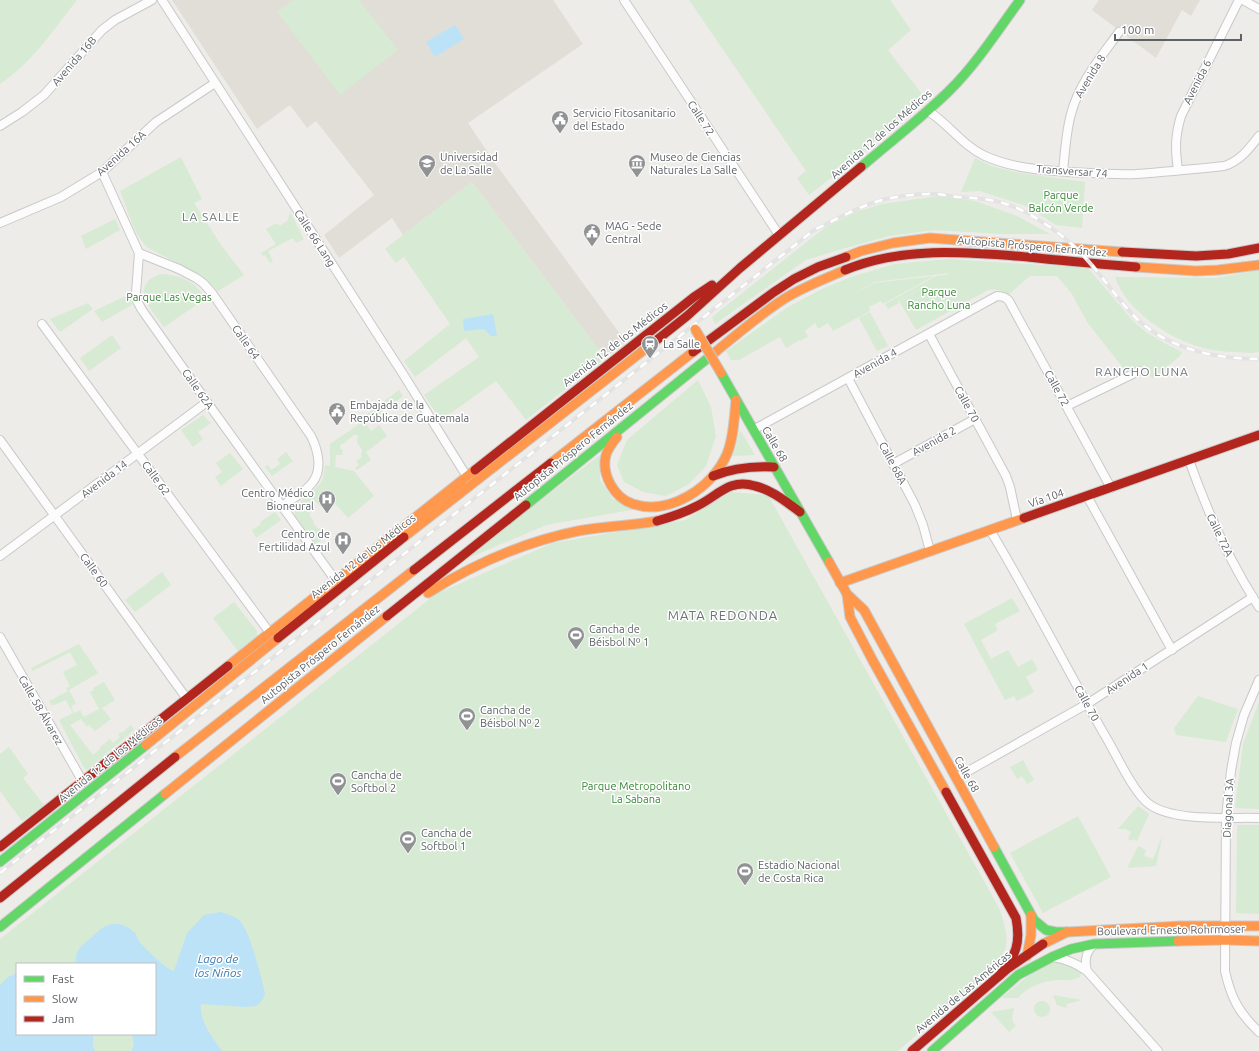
<svg xmlns="http://www.w3.org/2000/svg" width="1259" height="1051" font-family="Ubuntu,sans-serif">
<style>
.education{fill:#e1ded8}
.green{fill:#d7ead3;fill-rule:evenodd}
.water{fill:#bce2f8}
.lines{fill:none;stroke-linecap:round;stroke-linejoin:round}
.street-casing{stroke:#c9c9c9;stroke-width:10}
.fast-casing{stroke:#cacaca;stroke-width:11}
.slow-casing{stroke:#cacaca;stroke-width:11}
.jam-casing{stroke:#cacaca;stroke-width:11}
.street{stroke:#fcfcfc;stroke-width:8}
.fast{stroke:#63d668;stroke-width:9}
.slow{stroke:#ff974d;stroke-width:9}
.jam{stroke:#b3261e;stroke-width:9}
.rail-casing{stroke:#e3e3e3;stroke-width:4}
.rail{stroke:#fff;stroke-width:2.5;stroke-dasharray:8;stroke-linecap:butt}
.slow-bridge-casing{stroke:#cacaca;stroke-width:11;stroke-linecap:butt}
.slow-bridge{stroke:#ff974d;stroke-width:9}
.labels{text-anchor:middle;stroke-width:3;stroke-linejoin:round;paint-order:stroke}
.street-label{font-size:11px;fill:#5d6267;stroke:#fff}
.poi-label{font-size:11px;fill:#5d6267;stroke:#fff;text-anchor:start}
.park-label{font-size:11px;fill:#358734;stroke:#fff}
.neighbourhood-label{font-size:12px;letter-spacing:1px;fill:#6e7479;stroke:#fff}
.water-label{font-size:12px;font-style:italic;fill:#3e7aab;stroke:#fff}
.quarter-label{font-size:13px;letter-spacing:1px;fill:#6e7479;stroke:#fff}
</style>
<rect width="100%" height="100%" fill="#eeece8"/>
<g class="education">
<path d="M172,0H553L583,44L468,123L495,163L626,342L605,358L472,182L403,235L392,218L339,258L324,235L374,195L316,121L307,128L290,105L257,129Z"/>
<path d="M1099,0H1200L1191,16L1182,10L1156,58L1092,10Z"/>
</g>
<g class="green">
<path d="M0,0H77C54,29 31,64 0,84Z"/>
<path d="M293,0H359L398,50L340,95L277,12Z"/>
<path d="M689,0H890L911,30L888,50L925,98L844,168L809,195L797,178L806,171Z"/>
<path d="M181,157L202,199L194,203L221,245L244,275L218,291L204,277L148,248C133,234 128,210 120,191Z"/>
<path d="M975,158L991,166L1020,173L1085,182L1082,228L1056,225L1026,206L980,191L961,192Z"/>
<path d="M472,182L605,358L526,420L496,381L441,420L424,395L479,357L466,338L415,377L404,361L450,324L404,257L396,263L385,249Z"/>
<path d="M939,196L975,201L1017,216L1050,234H1001L934,230L889,236L849,247L806,260L715,324L712,317L827,226L856,212L882,204Z"/>
<path d="M290,212L304,239L296,243L293,238L268,251L273,262L270,263L265,255L263,256L261,253L276,244L266,229L274,224L281,225L288,220Z"/>
<path d="M115,219L120,230L86,249L81,236Z"/>
<path d="M948,259L1088,268L1133,321L1146,332L1166,344L1182,352L1180,356L1152,379L1145,365L1127,373L1087,322L1072,294L1057,276H1030L1008,295C1001,290 997,289 988,290L916,330L899,301L949,273L874,282L854,294L874,283L934,276L883,304L881,301L869,307L870,311L833,331L828,323L818,329L815,323L805,331L808,337L800,341V340L786,348L780,337L739,360H731L726,351L788,307L824,288L854,276L895,264Z"/>
<path d="M1259,270V352L1253,353C1238,352 1217,352 1203,348C1170,339 1126,311 1115,277L1216,278Z"/>
<path d="M160,274C180,275 196,281 205,299L164,327C152,310 128,286 160,274Z"/>
<path d="M946,275L898,301L899,303L888,309L885,304L936,276Z"/>
<path d="M132,293L130,298L132,305L102,322L94,311Z"/>
<path d="M88,303L93,309L60,332L50,319Z"/>
<path d="M870,312L888,346L877,351L859,318Z"/>
<path d="M112,335L121,348L89,371L80,358Z"/>
<path d="M698,380L711,407L716,436L706,466L689,484L666,496L643,492L624,482L617,465L627,440Z"/>
<path d="M399,390L403,396L366,424L371,431L379,425L387,436L366,452L371,460L357,470L355,468L359,465L356,461L361,458L362,450L357,442L358,435H354L346,441L345,443L341,444L340,449L343,450L342,455H336L335,467L354,471L374,496L348,518L325,492L320,496L326,503L321,507L315,501L307,508L311,513L309,515L314,521L313,523L318,529L320,528L326,536L315,545L295,516V509L297,505L320,484L323,478L325,465L330,466V444L358,425L357,422Z"/>
<path d="M203,415L211,423L198,432L203,439L193,447L181,430Z"/>
<path d="M740,430L755,455L733,456Z"/>
<path d="M286,452L293,461L272,476L265,467L268,465L271,470L280,464L277,459Z"/>
<path d="M230,453L243,469L221,486L215,477L222,472L216,463Z"/>
<path d="M600,455V480L613,499L637,509L546,525L459,562Z"/>
<path d="M731,492L768,495L999,908C1003,918 1008,935 1006,946C1004,954 998,961 993,968L898,1051H0V939L436,594L553,543L685,520ZM17,964H155V1034H17Z"/>
<path d="M275,512L281,520L256,538L252,530L261,524L260,522Z"/>
<path d="M162,572L171,585L135,612L125,600Z"/>
<path d="M1012,598L1020,611L995,624L998,630L981,640L991,659L1008,650L1018,667L1032,659L1038,670L1026,677L1034,692L1017,701L1014,696L1005,700L964,624Z"/>
<path d="M234,602L257,631V636L238,651L213,618Z"/>
<path d="M79,644L98,673L69,690L76,703L71,707L74,713L80,710L84,717L99,709L90,692L94,690L93,688L104,682L115,700L102,708L111,719L95,731L89,725L87,727L81,719L70,725L93,755L100,749L99,748L110,739L113,743L120,737L118,734L121,732L122,733L131,725L134,730L87,770L84,768L59,720L73,713L66,700L52,706L49,701L68,691L66,688L70,686L63,672L77,665L70,652L33,671L31,668Z"/>
<path d="M1198,696L1238,709L1226,742L1176,735L1174,728Z"/>
<path d="M1259,702V809L1235,808L1243,744Z"/>
<path d="M9,747L28,774L23,778L44,805L22,821L0,791V754Z"/>
<path d="M1023,760L1034,780L1027,784L1022,776L1017,779L1010,767Z"/>
<path d="M1138,806L1149,814L1137,841L1133,839L1132,841L1128,839L1131,832L1125,829H1118Z"/>
<path d="M1078,816L1111,877L1043,913L1010,853Z"/>
<path d="M1237,825H1259V914L1236,913Z"/>
<path d="M1163,834L1156,866L1127,868L1138,846L1146,850L1144,856L1153,859Z"/>
<path d="M1052,961C1062,962 1074,965 1082,971L1080,977C1073,981 1066,980 1058,980C1043,981 1028,986 1018,998H1001L1039,967Z"/>
<path d="M1053,995L1082,1000L1067,1004L1066,1008L1057,1005Z"/>
<circle cx="1042" cy="1009" r="8"/>
<path d="M1014,1008C1014,1017 1009,1018 1016,1026L1009,1032L991,1012Z"/>
</g>
<g class="water">
<path d="M455,25L464,39L435,57L426,42Z"/>
<path d="M493,314L497,336H491L484,329L464,331L463,319Z"/>
<path d="M221,912C226,914 234,916 238,919C250,929 261,977 265,993L263,999L257,1006L244,1007L201,1004C199,1021 212,1037 222,1051H132L134,1044L132,1034H155V964H76C74,952 81,945 90,939C94,935 99,930 104,927C114,921 127,924 135,933C137,936 138,939 139,941C145,949 158,960 166,967L169,969L174,971L187,933L204,915Z"/>
<path d="M17,973V1034H93V1046L95,1051H0V985L8,977Z"/>
</g>
<g class="lines">
<g class="street-casing">
<g id="street">
<path d="M162,0L403,374L469,480"/>
<path d="M624,0L779,235"/>
<path d="M1243,0L1259,9"/>
<path d="M928,111C949,124 963,146 985,156C1012,168 1040,170 1069,172C1091,173 1113,175 1136,174C1165,172 1195,169 1224,166C1240,161 1249,149 1259,136"/>
<path d="M0,126L22,112L44,95L102,30L115,20L152,0"/>
<path d="M1178,170C1175,149 1175,136 1181,116L1239,0"/>
<path d="M1063,171C1065,152 1066,132 1071,114C1079,83 1101,57 1119,32"/>
<path d="M102,172L139,253L136,293L137,301L142,310L207,402L338,584"/>
<path d="M0,223L61,197L102,172L156,122L215,83"/>
<path d="M139,253L179,269L196,278L203,283L212,293L311,436C318,450 323,470 312,483C304,493 292,499 282,506"/>
<path d="M42,324L270,633"/>
<path d="M929,334L1006,476L1010,487L1017,520"/>
<path d="M848,378L915,505L923,525L930,551"/>
<path d="M1067,406L1139,371"/>
<path d="M753,430L997,296C1002,296 1006,297 1009,301L1111,488"/>
<path d="M0,440L187,699"/>
<path d="M1189,460C1207,511 1229,561 1259,607"/>
<path d="M893,464L975,419"/>
<path d="M1087,496L1172,650"/>
<path d="M990,530C1031,598 1067,670 1107,739C1117,756 1134,793 1149,804C1173,822 1229,817 1259,818"/>
<path d="M0,556L207,402"/>
<path d="M0,637L83,782"/>
<path d="M1259,680L1244,715L1236,743L1231,771L1226,817L1225,971C1231,998 1239,1013 1259,1032"/>
<path d="M956,778L1087,704L1253,597"/>
<path d="M1053,957C1066,959 1076,963 1087,971L1158,1051"/>
<path d="M1087,971C1084,960 1086,952 1094,944"/>
</g>
</g>
<g class="fast-casing">
<g id="fast">
<path d="M861,167C891,141 923,117 951,89C977,63 998,30 1020,0"/>
<path d="M721,373L829,562"/>
<path d="M526,505L713,354"/>
<path d="M994,847L1034,920L1046,930L1056,932H1067"/>
<path d="M0,862L146,745"/>
<path d="M0,927L165,794"/>
<path d="M932,1051L1018,975L1052,957L1071,949L1094,944L1178,941"/>
</g>
</g>
<g class="slow-casing">
<g id="slow">
<path d="M846,257L861,251L893,243L930,238L1122,252"/>
<path d="M1136,267L1196,271L1218,270L1259,265"/>
<path d="M713,354C736,335 759,315 784,299C803,287 825,279 845,270"/>
<path d="M617,437C613,442 608,448 606,455C601,474 614,498 633,504C670,516 713,487 727,454C734,437 734,418 736,400"/>
<path d="M551,463L693,352"/>
<path d="M404,537L658,339"/>
<path d="M829,562L847,594L864,610L994,847"/>
<path d="M840,583L1024,518"/>
<path d="M428,593C474,564 524,542 578,531C604,526 630,526 657,521"/>
<path d="M847,594L850,617L873,661L946,792"/>
<path d="M228,666L475,470"/>
<path d="M146,745L278,638"/>
<path d="M175,757L414,570"/>
<path d="M165,794L387,616"/>
<path d="M1178,941L1225,940L1259,941"/>
<path d="M1043,944L1067,932L1181,926H1259"/>
<path d="M1027,956L1031,935V915"/>
</g>
</g>
<g class="jam-casing">
<g id="jam">
<path d="M1122,252L1196,256L1228,254L1259,248"/>
<path d="M845,270C903,246 967,252 1028,257C1064,261 1100,264 1136,267"/>
<path d="M658,339L687,316L740,268L861,167"/>
<path d="M693,352L774,292L794,279L818,267L846,257"/>
<path d="M475,470L694,297L712,285"/>
<path d="M713,476C733,468 752,466 774,467"/>
<path d="M1024,518L1259,435"/>
<path d="M657,521C671,517 684,513 697,506C718,496 729,478 755,486C772,490 786,502 800,512"/>
<path d="M414,570L551,463"/>
<path d="M387,616L526,505"/>
<path d="M278,638L404,537"/>
<path d="M946,792L1016,918C1021,944 1016,955 1000,975"/>
<path d="M0,847L228,666"/>
<path d="M0,898L175,757"/>
<path d="M912,1051L1007,969L1043,944"/>
</g>
</g>
<use href="#street" class="street"/>
<use href="#fast" class="fast"/>
<use href="#slow" class="slow"/>
<use href="#jam" class="jam"/>
<g class="rail-casing">
<path id="rail" d="M0,873L814,230C837,219 861,205 886,199C900,196 914,194 928,194C938,193 948,196 958,197C975,198 993,199 1009,205C1031,212 1063,235 1079,251C1100,272 1115,297 1136,318C1168,349 1216,359 1259,359"/>
</g>
<use href="#rail" class="rail"/>
<g class="slow-bridge-casing">
<path id="slow-bridge" d="M695,329L721,373"/>
</g>
<use href="#slow-bridge" class="slow-bridge"/>
</g>
<defs>
<g id="civic-pin" transform="scale(0.9)"><path d="M0 17L-7.5 6A9.5 9.5 0 1 1 7.5 6Z" fill="#909294" stroke="#fff"/><path d="M-.6-6.5H3V-4.5H.6V-3L4-1V1h2V6H-6V1h2V-1L-.6-3ZM-1.2 2.5V6h2.4V2.5Z" fill="#fff"/></g>
<g id="university-pin" transform="scale(0.9)"><path d="M0 17L-7.5 6A9.5 9.5 0 1 1 7.5 6Z" fill="#909294" stroke="#fff"/><path d="M0-5L7-2L0 1L-7-2ZM-4 1L0 2.5L4 1V4Q0 6-4 4Z" fill="#fff"/></g>
<g id="museum-pin" transform="scale(0.9)"><path d="M0 17L-7.5 6A9.5 9.5 0 1 1 7.5 6Z" fill="#909294" stroke="#fff"/><path d="M0-6L6-3V-2H-6V-3ZM-5-1h2V3h-2ZM-1-1h2V3h-2ZM3-1h2V3H3ZM-6 4H6V6H-6Z" fill="#fff"/></g>
<g id="station-pin" transform="scale(0.9)"><path d="M0 17L-7.5 6A9.5 9.5 0 1 1 7.5 6Z" fill="#909294" stroke="#fff"/><path d="M-3-6H3Q5-6 5-4V2Q5 4 3 4L4.5 6H3L1.5 4h-3L-3 6H-4.5L-3 4Q-5 4-5 2V-4Q-5-6-3-6ZM-3.5-4v3h7v-3ZM-3.5 1v1.5H-2V1ZM2 1v1.5H3.5V1Z" fill="#fff"/></g>
<g id="hospital-pin" transform="scale(0.9)"><path d="M0 17L-7.5 6A9.5 9.5 0 1 1 7.5 6Z" fill="#909294" stroke="#fff"/><path d="M-5-5h3v3.5h4V-5h3V5h-3V1.5h-4V5h-3Z" fill="#fff"/></g>
<g id="stadium-pin" transform="scale(0.9)"><path d="M0 17L-7.5 6A9.5 9.5 0 1 1 7.5 6Z" fill="#909294" stroke="#fff"/><path d="M0-5a6.5 5 0 1 0 0 10a6.5 5 0 1 0 0-10ZM-3.5-1.8h7v3.6h-7Z" fill="#fff"/></g>
</defs>
<g fill-rule="evenodd">
<use href="#civic-pin" x="560" y="119"/>
<use href="#university-pin" x="427" y="163"/>
<use href="#museum-pin" x="637" y="163"/>
<use href="#civic-pin" x="592" y="232"/>
<use href="#station-pin" x="650" y="344"/>
<use href="#civic-pin" x="337" y="411"/>
<use href="#hospital-pin" x="327" y="499"/>
<use href="#hospital-pin" x="343" y="540"/>
<use href="#stadium-pin" x="576" y="635"/>
<use href="#stadium-pin" x="467" y="716"/>
<use href="#stadium-pin" x="338" y="781"/>
<use href="#stadium-pin" x="408" y="839"/>
<use href="#stadium-pin" x="745" y="871"/>
</g>
<g class="labels">
<g class="street-label">
<text transform="translate(74 61) rotate(-49)" y="4">Avenida 16B</text>
<text transform="translate(1090 76) rotate(-59)" y="4">Avenida 8</text>
<text transform="translate(1197 82) rotate(-63)" y="4">Avenida 6</text>
<text transform="translate(701 118) rotate(57)" y="4">Calle 72</text>
<text transform="translate(881 134) rotate(-41)" y="4">Avenida 12 de los Médicos</text>
<text transform="translate(121 153) rotate(-42)" y="4">Avenida 16A</text>
<text transform="translate(1072 171) rotate(4)" y="4">Transversar 74</text>
<text transform="translate(315 238) rotate(57)" y="4">Calle 66 Lang</text>
<text transform="translate(1032 246) rotate(5)" y="4">Autopista Próspero Fernández</text>
<text transform="translate(246 342) rotate(55)" y="4">Calle 64</text>
<text transform="translate(615 344) rotate(-38)" y="4">Avenida 12 de los Médicos</text>
<text transform="translate(875 363) rotate(-29)" y="4">Avenida 4</text>
<text transform="translate(1057 388) rotate(61)" y="4">Calle 72</text>
<text transform="translate(198 389) rotate(55)" y="4">Calle 62A</text>
<text transform="translate(967 404) rotate(61)" y="4">Calle 70</text>
<text transform="translate(934 441) rotate(-29)" y="4">Avenida 2</text>
<text transform="translate(775 444) rotate(60)" y="4">Calle 68</text>
<text transform="translate(573 451) rotate(-39)" y="4">Autopista Próspero Fernández</text>
<text transform="translate(893 463) rotate(62)" y="4">Calle 68A</text>
<text transform="translate(156 478) rotate(54)" y="4">Calle 62</text>
<text transform="translate(104 479) rotate(-37)" y="4">Avenida 14</text>
<text transform="translate(1046 498) rotate(-19)" y="4">Vía 104</text>
<text transform="translate(1220 535) rotate(64)" y="4">Calle 72A</text>
<text transform="translate(363 556) rotate(-38)" y="4">Avenida 12 de los Médicos</text>
<text transform="translate(94 570) rotate(54)" y="4">Calle 60</text>
<text transform="translate(320 654) rotate(-39)" y="4">Autopista Próspero Fernández</text>
<text transform="translate(1127 678) rotate(-33)" y="4">Avenida 1</text>
<text transform="translate(1087 703) rotate(61)" y="4">Calle 70</text>
<text transform="translate(41 710) rotate(60)" y="4">Calle 58 Álvarez</text>
<text transform="translate(110 759) rotate(-39)" y="4">Avenida 12 de los Médicos</text>
<text transform="translate(967 774) rotate(61)" y="4">Calle 68</text>
<text transform="translate(1228 808) rotate(-87)" y="4">Diagonal 3A</text>
<text transform="translate(1171 930) rotate(-1)" y="4">Boulevard Ernesto Rohrmoser</text>
<text transform="translate(963 992) rotate(-40)" y="4">Avenida de Las Américas</text>
</g>
<g class="poi-label">
<text x="573" y="117">Servicio Fitosanitario<tspan x="573" dy="13">del Estado</tspan></text>
<text x="440" y="161">Universidad<tspan x="440" dy="13">de La Salle</tspan></text>
<text x="650" y="161">Museo de Ciencias<tspan x="650" dy="13">Naturales La Salle</tspan></text>
<text x="605" y="230">MAG - Sede<tspan x="605" dy="13">Central</tspan></text>
<text x="663" y="348">La Salle</text>
<text x="350" y="409">Embajada de la<tspan x="350" dy="13">República de Guatemala</tspan></text>
<text x="314" y="497" text-anchor="end">Centro Médico<tspan x="314" dy="13">Bioneural</tspan></text>
<text x="330" y="538" text-anchor="end">Centro de<tspan x="330" dy="13">Fertilidad Azul</tspan></text>
<text x="589" y="633">Cancha de<tspan x="589" dy="13">Béisbol Nº 1</tspan></text>
<text x="480" y="714">Cancha de<tspan x="480" dy="13">Béisbol Nº 2</tspan></text>
<text x="351" y="779">Cancha de<tspan x="351" dy="13">Softbol 2</tspan></text>
<text x="421" y="837">Cancha de<tspan x="421" dy="13">Softbol 1</tspan></text>
<text x="758" y="869">Estadio Nacional<tspan x="758" dy="13">de Costa Rica</tspan></text>
</g>
<g class="park-label">
<text x="1061" y="199">Parque<tspan x="1061" dy="13">Balcón Verde</tspan></text>
<text x="939" y="296">Parque<tspan x="939" dy="13">Rancho Luna</tspan></text>
<text x="169" y="301">Parque Las Vegas</text>
<text x="636" y="790">Parque Metropolitano<tspan x="636" dy="13">La Sabana</tspan></text>
</g>
<g class="neighbourhood-label">
<text x="211" y="221">LA SALLE</text>
<text x="1142" y="376">RANCHO LUNA</text>
</g>
<g class="water-label">
<text x="218" y="963">Lago de<tspan x="218" dy="14">los Niños</tspan></text>
</g>
<g class="quarter-label">
<text x="723" y="620">MATA REDONDA</text>
</g>
</g>
<rect x="16" y="963" width="140" height="72" fill="#ffffff" stroke="#bec0c2"/>
<rect x="24" y="976" width="20" height="6" fill="#63d668" stroke="#bec0c2"/>
<text x="52" y="983" font-size="12" fill="#5d6267">Fast</text>
<rect x="24" y="996" width="20" height="6" fill="#ff974d" stroke="#bec0c2"/>
<text x="52" y="1003" font-size="12" fill="#5d6267">Slow</text>
<rect x="24" y="1016" width="20" height="6" fill="#b3261e" stroke="#bec0c2"/>
<text x="52" y="1023" font-size="12" fill="#5d6267">Jam</text>
<path d="M1115 34v6h126v-6" fill="none" stroke="#5d6267" stroke-width="2"/>
<text x="1121" y="34" font-size="12" fill="#5d6267" stroke="#ffffff" stroke-width="3" paint-order="stroke">100 m</text>
</svg>
